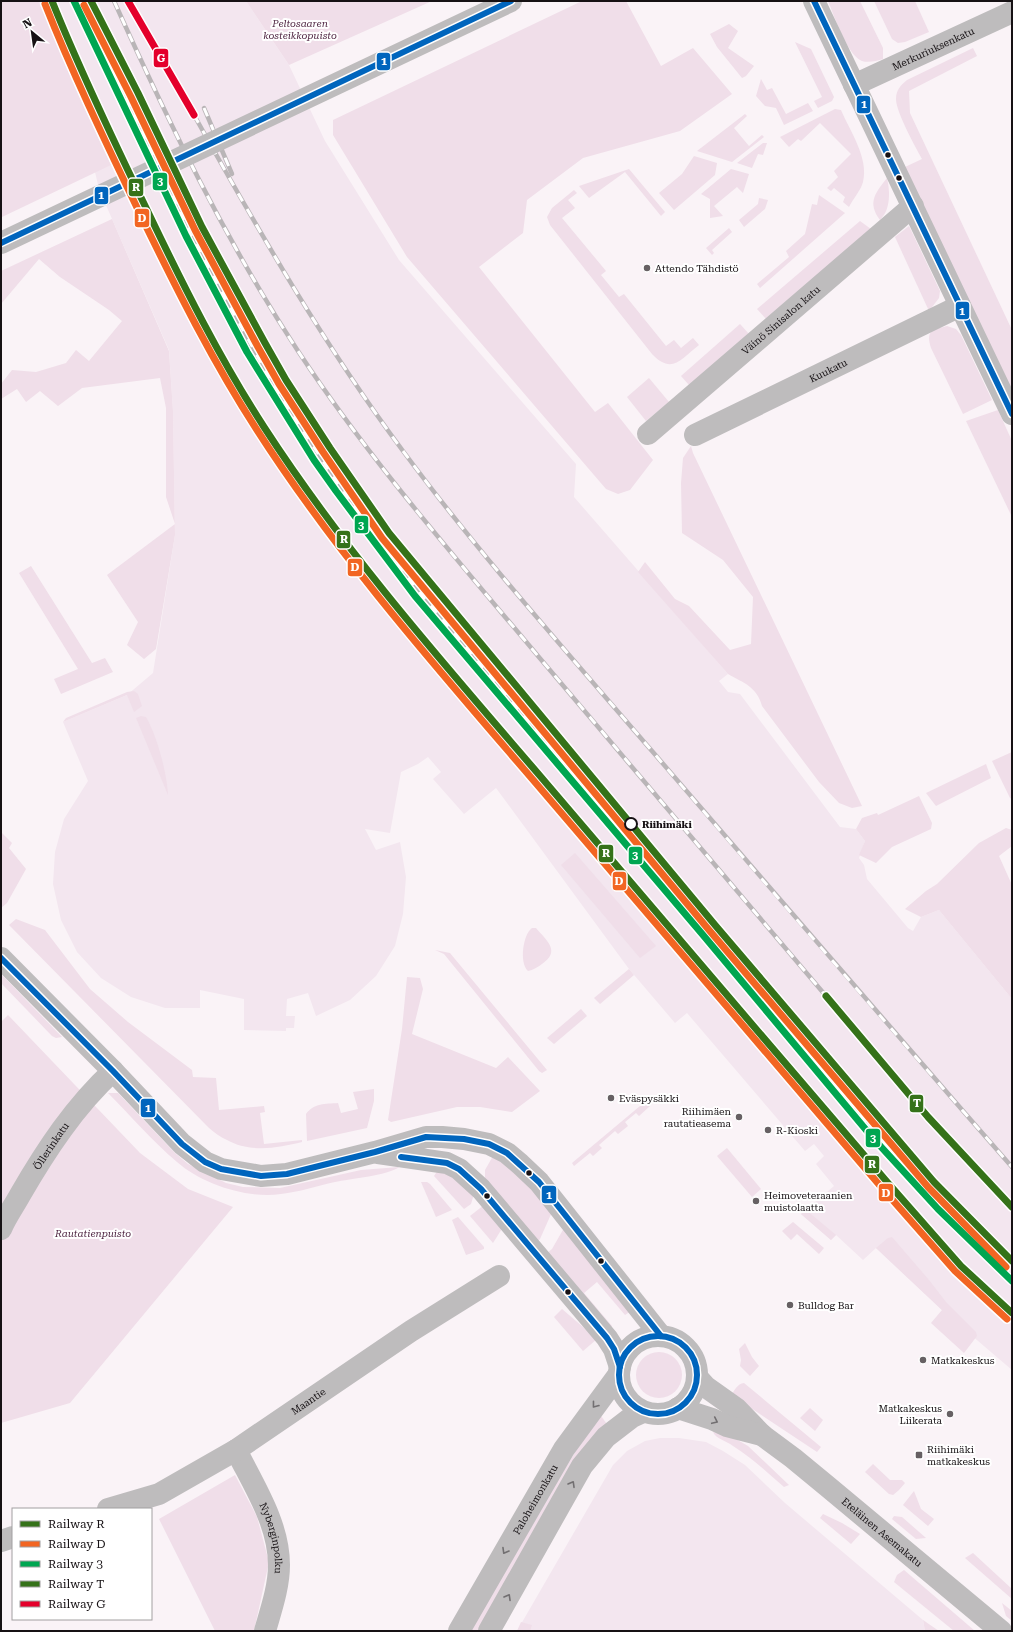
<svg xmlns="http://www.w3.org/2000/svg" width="1013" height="1632" font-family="'Roboto Serif',serif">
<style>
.built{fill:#f3e6ef}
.green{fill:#f0dee9}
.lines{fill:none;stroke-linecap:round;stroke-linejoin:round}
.minor{stroke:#bebcbd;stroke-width:22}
.rail-casing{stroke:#b9b5b7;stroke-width:4.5}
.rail{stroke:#fff;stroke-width:3;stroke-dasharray:9;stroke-linecap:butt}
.minor-bridge{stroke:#bebcbd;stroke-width:22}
.bus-1-casing{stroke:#fff;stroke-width:9}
.bus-1{stroke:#0065bd;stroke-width:6}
.rail-1-casing{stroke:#fff;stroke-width:10}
.rail-2-casing{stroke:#fff;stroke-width:10}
.rail-3-casing{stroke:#fff;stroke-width:10}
.rail-4-casing{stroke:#fff;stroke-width:10}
.rail-5-casing{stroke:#fff;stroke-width:10}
.rail-1{stroke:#357219;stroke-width:7}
.rail-2{stroke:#f26522;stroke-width:7}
.rail-3{stroke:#00a651;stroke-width:7}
.rail-4{stroke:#357219;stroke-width:7}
.rail-5{stroke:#e4002b;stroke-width:7}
.oneway{stroke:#726f71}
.bus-dot{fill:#161114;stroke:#fff;stroke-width:1.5}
.poi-dot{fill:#666063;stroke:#fff;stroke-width:1.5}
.stop-dot{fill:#fff;stroke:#161114;stroke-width:2}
.labels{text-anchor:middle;stroke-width:4;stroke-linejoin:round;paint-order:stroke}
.park-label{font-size:10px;font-style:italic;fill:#502743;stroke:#fff}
.street-label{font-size:10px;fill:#161114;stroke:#fff}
.poi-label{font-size:10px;fill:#161114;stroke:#fff;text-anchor:start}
.stop-label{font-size:10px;font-weight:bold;fill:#161114;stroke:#fff;text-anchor:start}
.line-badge{stroke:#fff;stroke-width:1.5}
.badge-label{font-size:11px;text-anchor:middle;font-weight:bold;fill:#fff}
</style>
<rect width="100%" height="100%" fill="#faf3f7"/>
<g class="built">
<path d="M23,1H246L289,65L325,141L399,260L576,464L574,497L728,674L719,681L728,692L740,694L840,827L856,829L865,841L859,858L864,865L867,879L908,928L913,931L921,917L939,910L1012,999V1370L943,1311L876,1248L863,1260L836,1235L831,1240L801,1214L834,1186L816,1164L824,1156L814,1144L805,1151L687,1013L675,1023L629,969L496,788L464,814L433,779L441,772L428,757L418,764L401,772L390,833L365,829L376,850L400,842L406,877L403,914L395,946L376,976L350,1000L316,1016L308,993L287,999L286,1016H295L294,1028H286V1031L244,1030V999L200,990V1008H165L131,997L101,978L77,952L61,920L53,884L55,852L64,819L88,781L63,722L127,695L153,673L175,535L173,411L169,350L99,189L95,172Z"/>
<path d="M660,1438H679L706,1442L723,1451L745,1465L785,1503L923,1620L925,1631H517L613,1465L627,1451L645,1441Z"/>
</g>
<g class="green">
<path d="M1,1H38L71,71L70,77L111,165L2,217Z"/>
<path d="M246,1H432L289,65Z"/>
<path d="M582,1H626L661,66L693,48L732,94L680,131L583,158L527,200L523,233L479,267L595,412L608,403L653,460L630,490L618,494L606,489L407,257L333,135V120Z"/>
<path d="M828,1H860L883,48V59C877,61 868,63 862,61C847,55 834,15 828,1Z"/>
<path d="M874,1H915L929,32L905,42L898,43L892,39Z"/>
<path d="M729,24L738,31L728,48L754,66L746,76L742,78L717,47L710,34Z"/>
<path d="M795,42L811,49L834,97L832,101L818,108L814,101L822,97Z"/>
<path d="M973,48L977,56L909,91L910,113L1012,330V391L905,167L922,159C915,146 896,112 896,99C896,90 901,85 907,80Z"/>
<path d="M761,79L767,90L772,88L786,114L808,103L813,111L784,125L776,108L765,106L756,96Z"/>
<path d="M835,109L841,110C850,131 869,158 863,182C861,190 853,199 849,207L843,202L845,197L834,188L831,191L827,188L838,177L834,171L851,154L820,123L801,141L798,139L789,147L780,137Z"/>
<path d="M745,114L747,116L734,128L749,146L762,135L764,137L732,162L697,151Z"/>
<path d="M763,143H767L763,155L758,154L752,168L737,163Z"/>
<path d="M694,156L717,163L715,175L674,210L659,193L682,174Z"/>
<path d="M629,169L665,212L661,216L625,172L589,198L579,186Z"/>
<path d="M731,169L749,174L743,193L737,187L714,206L723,216L710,218V199L701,194Z"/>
<path d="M887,178C890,191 891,209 880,220C867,203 875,193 887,178Z"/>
<path d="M574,190L577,193L568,200L575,208L562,218L606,271L601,275L619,297L624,294L666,346L674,340L681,348L693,338L699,345C681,359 672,375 652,354L550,225L547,217L552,208Z"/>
<path d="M819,195L845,213L760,288L757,284L789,257L786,251L805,234L812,204L817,205Z"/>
<path d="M759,198L768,200L765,209L744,227L739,220L758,204Z"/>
<path d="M112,219L169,351L173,411L175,535L156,649L144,659L127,645L138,622L107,575L175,524L166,497V408L160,378L82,388L58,406L40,391L26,402L17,389L1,399V384L12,370L36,372L66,363L76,350L89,361L122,321L109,310L60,277L39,259L1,304V271Z"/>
<path d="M860,221L871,229L766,319L757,309Z"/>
<path d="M909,226L940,291L939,298L929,311L895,237Z"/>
<path d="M729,228L732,232L712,250L714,253L712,255L706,248Z"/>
<path d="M740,324L749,334L689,385L681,376Z"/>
<path d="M947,326L956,329L961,335L992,400L963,414L931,348C926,331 931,330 947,326Z"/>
<path d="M649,378L669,402L646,421L627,397Z"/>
<path d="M998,410L1012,441V517L966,421Z"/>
<path d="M691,446L693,453L862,806L852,808L839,803L819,782L762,706C757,687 744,683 728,674L638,572L645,562L675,599L689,606L730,650L751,644L753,597L723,560L682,533L681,483L683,458Z"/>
<path d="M31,566L92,663L105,658L113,672L61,694L54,679L78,669L19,573Z"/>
<path d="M134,691L138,694L142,706L134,712L127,695L63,722L66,718L127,692Z"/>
<path d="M141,716L146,717C157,736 167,773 168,795L136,718Z"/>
<path d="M1012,752V799L1010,798L992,761Z"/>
<path d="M986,764L991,778L936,806L926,793Z"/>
<path d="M919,796L932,823L931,829L892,847L876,863L859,855L865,841L856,829L862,818L877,813L878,815Z"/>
<path d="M1006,828L1012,830V846L999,856L1012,885V999L939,910L921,917L905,909L926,891L937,884L979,843Z"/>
<path d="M1,832L12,843L9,848L26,869L7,903L1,908Z"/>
<path d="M575,853L656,946L640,958L561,865Z"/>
<path d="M16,919L45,930L90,989L128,1022L192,1070L193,1077L216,1078L219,1110L264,1106L265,1112L260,1113L264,1144L302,1140V1142C278,1148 250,1153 227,1140C220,1137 214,1132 209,1128L9,925Z"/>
<path d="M532,928H536C547,941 561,951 542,964C538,967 533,970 528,971C519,963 523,934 532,928Z"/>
<path d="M435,950L450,953L547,1070L542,1073L539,1071L444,954Z"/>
<path d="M629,969L634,975L600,1004L594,998Z"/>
<path d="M1,974L62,1037L56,1038L52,1036L1,983Z"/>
<path d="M407,977L420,978L423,989L412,1034L496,1068L508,1057L540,1091L512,1112L480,1107H457L391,1122L388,1120L402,1029Z"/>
<path d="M581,1009L587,1016L554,1044L547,1038Z"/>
<path d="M8,1015L140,1153L188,1189L233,1207L70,1403L1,1423V1022Z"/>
<path d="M374,1089V1101L367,1128L307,1141L306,1114C314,1103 325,1104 338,1103L341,1113L358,1109L353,1092Z"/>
<path d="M108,1093H118L175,1153L188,1164L226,1183L243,1187L280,1188L361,1170L399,1167C390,1175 349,1179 335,1182C317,1186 299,1192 281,1194C247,1199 202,1184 177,1162C152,1141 131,1116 108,1093Z"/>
<path d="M646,1101L650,1106L639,1116L636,1113L625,1122L628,1126L618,1134L615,1131L599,1145L602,1148L593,1156L590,1153L574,1166L572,1163Z"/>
<path d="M727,1148L761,1189L752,1197L717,1156Z"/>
<path d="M493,1156L511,1167L552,1212L540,1239L536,1243L485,1180V1170Z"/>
<path d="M438,1170L454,1177L474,1194L471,1204L464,1209L434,1176Z"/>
<path d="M421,1182H427L430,1184L452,1210L436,1217Z"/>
<path d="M484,1205L503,1227L493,1243L470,1216Z"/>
<path d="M806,1210L836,1235L831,1240L801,1214Z"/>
<path d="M458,1217L484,1247V1249L466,1255L452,1220Z"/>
<path d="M793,1222L824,1248L819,1254L797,1234L791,1240L782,1231Z"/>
<path d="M564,1228L631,1311L625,1315L597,1282L584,1293L612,1326L609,1329L546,1254L552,1249Z"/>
<path d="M892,1237L929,1280L946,1302L976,1332L977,1336L964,1353L931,1323L942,1310L876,1248L888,1238Z"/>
<path d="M562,1309L597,1339L583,1351L554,1317Z"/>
<path d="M745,1343L752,1357L759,1366L750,1376L740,1366L741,1360L739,1349Z"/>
<circle cx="659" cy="1375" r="23"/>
<path d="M744,1383L821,1447L817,1452L731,1395C735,1390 737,1384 744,1383Z"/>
<path d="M810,1408L823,1420L815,1431L800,1418Z"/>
<path d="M599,1413L609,1427L480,1631H466Z"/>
<path d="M713,1432L729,1435L748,1446L789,1485L784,1487C768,1473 752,1458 733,1446C727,1441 716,1439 713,1432Z"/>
<path d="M873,1464L890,1480H902L905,1483L899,1490L893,1495L889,1494L865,1472Z"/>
<path d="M235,1475L257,1517L269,1562L254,1631H215L159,1519Z"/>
<path d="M914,1491L921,1509L934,1519L928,1526L903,1505Z"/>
<path d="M823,1514L842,1523L860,1534L851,1544L820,1518Z"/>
<path d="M894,1516L902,1517L926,1538L916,1539L892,1519Z"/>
<path d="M973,1553L1012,1589V1599L965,1558Z"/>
<path d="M904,1570L975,1631H954L894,1582L897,1575Z"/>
<path d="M1002,1603L1012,1611V1621L1006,1616Z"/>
<path d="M923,1620L939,1631H925Z"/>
<path d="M521,1622L532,1625L530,1631H517Z"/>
</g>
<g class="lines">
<g class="minor">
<path d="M814,1L1012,414"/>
<path id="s1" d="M854,85L1012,12"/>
<path id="s2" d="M648,434L913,206"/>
<path id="s3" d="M695,435L960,306"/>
<path d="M1,958L113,1071L182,1144L205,1162L221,1169L261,1176L287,1174L375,1152L426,1137H442L464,1139L489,1144L507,1153L520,1164L539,1182L661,1336"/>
<path d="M378,1153L447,1163L459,1169L481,1189L607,1338L614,1349L620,1367"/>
<path id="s4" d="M1,1229C6,1217 14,1206 20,1195C46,1150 75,1106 113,1071"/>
<circle cx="658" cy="1375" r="39"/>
<path id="s5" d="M697,1377L706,1387L737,1409L762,1435L793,1458L827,1486L1001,1631"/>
<path d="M678,1408L712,1419L727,1426L762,1435"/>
<path id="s6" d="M236,1450C254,1486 279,1524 279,1565C279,1587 271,1610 265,1631"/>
<path id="s7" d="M108,1509L159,1494L236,1450L411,1331L499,1276"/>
<path d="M1,1541L13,1537"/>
<path id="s8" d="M459,1631L564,1449L619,1374"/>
<path d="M489,1631L582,1466L606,1437L632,1417L643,1412"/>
</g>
<g class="rail-casing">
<g id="rail">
<path d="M79,1L190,234L274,386L338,484L420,593L924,1190L993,1260L1012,1277"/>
<path d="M114,1C168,121 225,240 298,351C369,459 455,557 538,656C634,769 730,883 826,996"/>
<path d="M204,108L232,174"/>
<path d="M194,115C258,230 324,345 403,451C480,555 567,652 652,751C771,890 891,1029 1012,1167"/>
</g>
</g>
<use href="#rail" class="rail"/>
<path class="minor-bridge" d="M1,243L511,1"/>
<g class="bus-1-casing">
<g id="bus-1">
<path d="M814,1L1012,414"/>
<path d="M1,243L511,1"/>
<path d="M1,958L113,1071L182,1144L205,1162L221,1169L261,1176L287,1174L375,1152L426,1137L464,1139L489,1144L507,1153L539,1182L661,1336"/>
<path d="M401,1157L447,1163L459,1169L481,1189L607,1338L614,1349L620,1367"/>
<circle cx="658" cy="1375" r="39"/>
</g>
</g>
<use href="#bus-1" class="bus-1"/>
<g class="rail-1-casing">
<g id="rail-1">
<path d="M52,1C81,73 115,144 149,214C184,287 220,359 264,427C345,552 444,664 541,777C656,912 772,1048 888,1183L961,1266L1012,1313"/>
<path d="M91,1L138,93L202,227L265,343L286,380L330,448L389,533L715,925L934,1182L1012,1261"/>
</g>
</g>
<g class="rail-2-casing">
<g id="rail-2">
<path d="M45,4C74,77 108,147 142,218C177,290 213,362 257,430C338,556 437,668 534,781C650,917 766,1053 882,1188L955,1271L1007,1319"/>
<path d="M84,5L131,97L195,230L258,347L279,384L323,452L382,538L709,930L928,1187L1006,1267"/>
</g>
</g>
<g class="rail-3-casing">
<path id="rail-3" d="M74,1L186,236L247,352L314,460L336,491L415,596L703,935L872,1137L938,1209L1012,1281"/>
</g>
<g class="rail-4-casing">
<path id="rail-4" d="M826,996L928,1117L1012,1207"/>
</g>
<g class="rail-5-casing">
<path id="rail-5" d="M128,1L194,115"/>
</g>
<use href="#rail-1" class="rail-1"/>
<use href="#rail-2" class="rail-2"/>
<use href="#rail-3" class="rail-3"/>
<use href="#rail-4" class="rail-4"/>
<use href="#rail-5" class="rail-5"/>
</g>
<defs><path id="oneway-chevron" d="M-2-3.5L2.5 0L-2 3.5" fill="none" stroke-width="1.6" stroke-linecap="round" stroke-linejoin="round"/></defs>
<g class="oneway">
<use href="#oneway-chevron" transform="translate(595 1405) rotate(128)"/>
<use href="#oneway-chevron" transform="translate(715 1421) rotate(25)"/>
<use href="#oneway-chevron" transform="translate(572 1484) rotate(-60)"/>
<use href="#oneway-chevron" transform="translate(505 1551) rotate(120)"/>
<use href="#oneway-chevron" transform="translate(508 1597) rotate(-60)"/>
</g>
<g class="bus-dot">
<circle cx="888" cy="155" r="3.5"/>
<circle cx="899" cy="178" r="3.5"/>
<circle cx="529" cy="1173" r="3.5"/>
<circle cx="487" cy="1196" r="3.5"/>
<circle cx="601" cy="1261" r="3.5"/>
<circle cx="568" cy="1292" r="3.5"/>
</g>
<g class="poi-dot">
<circle cx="647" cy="268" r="4"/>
<circle cx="611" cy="1098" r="4"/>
<circle cx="739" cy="1117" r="4"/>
<circle cx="768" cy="1130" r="4"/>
<circle cx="756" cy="1201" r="4"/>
<circle cx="790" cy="1305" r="4"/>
<circle cx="923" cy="1360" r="4"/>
<circle cx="950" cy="1414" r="4"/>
<rect x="915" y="1451" width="8" height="8" rx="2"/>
</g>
<circle class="stop-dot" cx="631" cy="824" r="6"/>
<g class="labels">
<g class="park-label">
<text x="300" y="27">Peltosaaren<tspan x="300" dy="12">kosteikkopuisto</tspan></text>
<text x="93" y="1237">Rautatienpuisto</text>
</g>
<g class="street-label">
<text dy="4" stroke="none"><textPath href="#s1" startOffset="87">Merkuriuksenkatu</textPath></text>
<text dy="4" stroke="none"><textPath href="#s2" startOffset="175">Väinö Sinisalon katu</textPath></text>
<text dy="4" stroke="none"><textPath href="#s3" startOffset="148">Kuukatu</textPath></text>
<text dy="4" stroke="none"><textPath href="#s4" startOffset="97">Öllerinkatu</textPath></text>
<text dy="4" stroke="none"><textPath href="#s7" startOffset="229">Maantie</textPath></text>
<text dy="4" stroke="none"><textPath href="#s8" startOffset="152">Paloheimonkatu</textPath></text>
<text dy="4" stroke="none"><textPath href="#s5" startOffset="242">Eteläinen Asemakatu</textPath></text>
<text dy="4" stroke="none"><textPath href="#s6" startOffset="96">Nyberginpolku</textPath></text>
</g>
<g class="poi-label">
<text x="655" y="272">Attendo Tähdistö</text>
<text x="619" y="1102">Eväspysäkki</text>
<text x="731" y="1115" text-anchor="end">Riihimäen<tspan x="731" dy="12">rautatieasema</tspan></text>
<text x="776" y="1134">R-Kioski</text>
<text x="764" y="1199">Heimoveteraanien<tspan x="764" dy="12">muistolaatta</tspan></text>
<text x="798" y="1309">Bulldog Bar</text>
<text x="931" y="1364">Matkakeskus</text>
<text x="942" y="1412" text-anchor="end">Matkakeskus<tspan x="942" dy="12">Liikerata</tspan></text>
<text x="927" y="1453">Riihimäki<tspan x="927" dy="12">matkakeskus</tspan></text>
</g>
<g class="stop-label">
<text x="642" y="828">Riihimäki</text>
</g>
</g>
<g class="line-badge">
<rect x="153" y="48" width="16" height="20" rx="4" fill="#e4002b"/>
<rect x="376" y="52" width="15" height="19" rx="4" fill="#0065bd"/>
<rect x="856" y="95" width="15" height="19" rx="4" fill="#0065bd"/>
<rect x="152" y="172" width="16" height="19" rx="4" fill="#00a651"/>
<rect x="128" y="178" width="16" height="19" rx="4" fill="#357219"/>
<rect x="94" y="186" width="15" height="19" rx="4" fill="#0065bd"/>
<rect x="134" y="208" width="16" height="20" rx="4" fill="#f26522"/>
<rect x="955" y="301" width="15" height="19" rx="4" fill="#0065bd"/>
<rect x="354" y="515" width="15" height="19" rx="4" fill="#00a651"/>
<rect x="336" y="530" width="15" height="19" rx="4" fill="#357219"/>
<rect x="347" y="558" width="16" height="19" rx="4" fill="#f26522"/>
<rect x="598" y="844" width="16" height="19" rx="4" fill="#357219"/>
<rect x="628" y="846" width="15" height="19" rx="4" fill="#00a651"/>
<rect x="612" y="871" width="15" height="20" rx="4" fill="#f26522"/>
<rect x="909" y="1094" width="15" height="19" rx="4" fill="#357219"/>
<rect x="140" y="1098" width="16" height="20" rx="4" fill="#0065bd"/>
<rect x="865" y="1128" width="16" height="20" rx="4" fill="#00a651"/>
<rect x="864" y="1155" width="16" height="19" rx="4" fill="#357219"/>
<rect x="878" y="1183" width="16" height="19" rx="4" fill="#f26522"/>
<rect x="541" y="1185" width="16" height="19" rx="4" fill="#0065bd"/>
</g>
<g class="badge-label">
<text x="161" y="62">G</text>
<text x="384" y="65">1</text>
<text x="864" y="108">1</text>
<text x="160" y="185">3</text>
<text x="136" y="191">R</text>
<text x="101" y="199">1</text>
<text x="142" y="222">D</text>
<text x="962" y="315">1</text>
<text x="361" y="529">3</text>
<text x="344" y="543">R</text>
<text x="355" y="571">D</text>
<text x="606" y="857">R</text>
<text x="635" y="859">3</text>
<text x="619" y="885">D</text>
<text x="917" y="1107">T</text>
<text x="148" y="1112">1</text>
<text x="873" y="1142">3</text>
<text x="872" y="1168">R</text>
<text x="886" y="1197">D</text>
<text x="549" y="1199">1</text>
</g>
<rect width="1013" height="1632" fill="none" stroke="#161114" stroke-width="4"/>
<rect x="12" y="1508" width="140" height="112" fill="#ffffff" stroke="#a2a0a1"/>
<rect x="20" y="1521" width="20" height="6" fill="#357219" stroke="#a2a0a1"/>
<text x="48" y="1528" font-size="12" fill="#161114">Railway R</text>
<rect x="20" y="1541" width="20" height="6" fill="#f26522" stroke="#a2a0a1"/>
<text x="48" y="1548" font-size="12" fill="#161114">Railway D</text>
<rect x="20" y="1561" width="20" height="6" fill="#00a651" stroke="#a2a0a1"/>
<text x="48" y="1568" font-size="12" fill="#161114">Railway 3</text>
<rect x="20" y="1581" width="20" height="6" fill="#357219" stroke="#a2a0a1"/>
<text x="48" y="1588" font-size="12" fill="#161114">Railway T</text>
<rect x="20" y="1601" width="20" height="6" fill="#e4002b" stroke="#a2a0a1"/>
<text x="48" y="1608" font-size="12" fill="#161114">Railway G</text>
<g transform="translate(32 32) rotate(331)" stroke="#ffffff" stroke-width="3" paint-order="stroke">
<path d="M0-3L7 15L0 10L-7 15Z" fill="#161114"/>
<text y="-6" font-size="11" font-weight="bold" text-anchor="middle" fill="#161114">N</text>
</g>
</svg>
